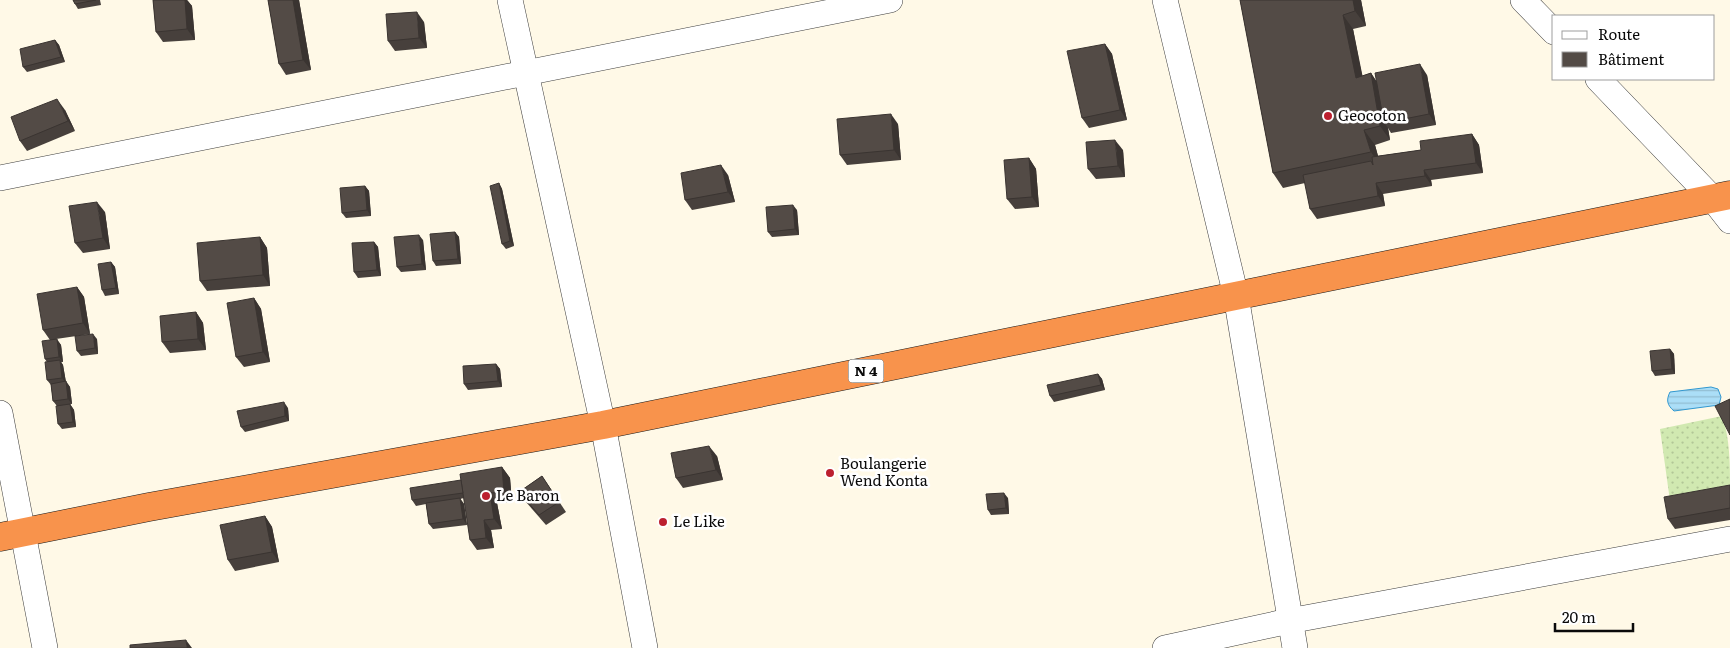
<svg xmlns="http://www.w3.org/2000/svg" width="1730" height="648" font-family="Literata,serif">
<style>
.grass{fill:url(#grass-dots)}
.water{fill:url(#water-rules);stroke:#3198d0}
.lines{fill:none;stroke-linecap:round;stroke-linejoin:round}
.street-casing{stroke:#3d3d3d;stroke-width:26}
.highway-casing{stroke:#1b1b1b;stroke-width:29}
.street{stroke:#fff;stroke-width:25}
.highway{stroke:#f8934c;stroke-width:28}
.wall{fill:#47403c}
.shaded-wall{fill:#3a3431}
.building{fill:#534b46;stroke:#3a3431}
.poi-dot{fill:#bc202f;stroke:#fff;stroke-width:2}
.labels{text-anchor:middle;stroke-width:5;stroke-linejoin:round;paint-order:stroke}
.shield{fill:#fff;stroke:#545454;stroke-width:1}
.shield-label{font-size:14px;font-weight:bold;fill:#0a0a0a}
.poi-label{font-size:15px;fill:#0a0a0a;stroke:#fff;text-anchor:start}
</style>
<defs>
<pattern id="grass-dots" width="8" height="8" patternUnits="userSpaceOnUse" patternTransform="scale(1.25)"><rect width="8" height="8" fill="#d1e9b1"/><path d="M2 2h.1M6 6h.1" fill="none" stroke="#b2c697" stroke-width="1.8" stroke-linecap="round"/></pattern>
<pattern id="water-rules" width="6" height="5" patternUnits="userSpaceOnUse" patternTransform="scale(1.25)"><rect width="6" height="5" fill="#abdef7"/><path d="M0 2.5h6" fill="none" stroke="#92bdd2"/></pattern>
</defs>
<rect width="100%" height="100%" fill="#fff9e7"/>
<path class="grass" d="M1722,416C1730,437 1730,466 1730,489L1670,501L1660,429Z"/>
<path class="water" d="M1711,387L1718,389L1721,397L1719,405L1674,411C1667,405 1666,400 1670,392Z"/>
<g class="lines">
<g class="street-casing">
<g id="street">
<path d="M510,0L603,425L645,648"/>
<path d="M1165,0L1236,296L1295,648"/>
<path d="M1523,0L1554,32"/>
<path d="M1598,79L1712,198L1730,221"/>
<path d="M0,178L890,0"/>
<path d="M0,413L45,648"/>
<path d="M1165,648L1289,621L1730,539"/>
</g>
</g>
<g class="highway-casing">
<path id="highway" d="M0,537L149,507L603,425L1730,195"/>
</g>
<use href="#street" class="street"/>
<use href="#highway" class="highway"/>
</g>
<g class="wall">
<path d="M73,0H100L101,5L78,9L75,4Z"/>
<path d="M153,0H187L192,6L195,40L163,42L156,32Z"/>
<path d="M268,0H299L311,70L286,75L279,64Z"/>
<path d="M1240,0H1361L1366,26L1353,29L1362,76L1371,73L1376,81L1427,75L1436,125L1391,133L1388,128L1390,140L1375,145L1378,156L1421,150L1472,134L1479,145L1483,173L1431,180L1432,186L1383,194L1385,206L1317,219L1310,209L1305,183L1283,188L1273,173Z"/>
<path d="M424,22L427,48L395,51L388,41Z"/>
<path d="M55,40L59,45L65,62L27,72L23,67Z"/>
<path d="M1105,44L1112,54L1127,120L1089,128L1082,118Z"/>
<path d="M65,110L75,131L27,151L20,141Z"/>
<path d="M898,124L901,160L847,165L840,155Z"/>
<path d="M1123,150L1125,177L1096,179L1088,169Z"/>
<path d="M1029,158L1036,169L1039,207L1015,209L1007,199Z"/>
<path d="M728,175L735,202L692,210L685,200Z"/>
<path d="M499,183L502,189L514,246L506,249L502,244Z"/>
<path d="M365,186L369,191L371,216L346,218L342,213Z"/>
<path d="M797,210L799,235L772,237L768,232Z"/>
<path d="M105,212L110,249L83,253L75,243Z"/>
<path d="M455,232L459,237L461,264L436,266L433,261Z"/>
<path d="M260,237L267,248L270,286L207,291L200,281Z"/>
<path d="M423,240L426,270L401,272L397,267Z"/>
<path d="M374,242L378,247L381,276L358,278L354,272Z"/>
<path d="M111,262L115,267L119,294L105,296L102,290Z"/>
<path d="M77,287L84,297L90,334L56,339L61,345L63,362H61L63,365L66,382L70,387L72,404H70L74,410L76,427L62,429L58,424L57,406L53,401L51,385L47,380V362L45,359L50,340L43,330Z"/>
<path d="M254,298L261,309L270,362L244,367L236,357Z"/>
<path d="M196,312L203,323L206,350L170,353L162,342Z"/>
<path d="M97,339L98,354L81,356L77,351Z"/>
<path d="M1670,349L1674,354L1675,374L1655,376L1652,371Z"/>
<path d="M496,364L500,369L502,387L468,390L464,384Z"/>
<path d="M1098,374L1102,379L1105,390L1054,402L1050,396Z"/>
<path d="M288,408L289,421L245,432L241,427Z"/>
<path d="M717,456L723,480L683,488L676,478Z"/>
<path d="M502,467L510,478L512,502L497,503L502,529L491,530L494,548L477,550L470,540L464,498L460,499L464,504L467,525L433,529L429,524L426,504L416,506L412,500L461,480Z"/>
<path d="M542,476L566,512L546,525L526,502L519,492Z"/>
<path d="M1730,485V520L1675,529L1668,519Z"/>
<path d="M1008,498L1009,514L991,515L988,510Z"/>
<path d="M265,516L272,527L279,562L235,571L228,560Z"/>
</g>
<g class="shaded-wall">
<path d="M185,0H187L192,6L195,40L187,29Z"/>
<path d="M293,0H299L311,70L303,60Z"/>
<path d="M1353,0H1361L1366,26L1355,11Z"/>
<path d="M417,12L424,22L427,48L419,38Z"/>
<path d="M1343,15L1353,29L1366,93L1356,78Z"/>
<path d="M55,40L59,45L65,62L61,57Z"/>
<path d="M1105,44L1112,54L1127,120L1120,110Z"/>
<path d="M1420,64L1427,75L1436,125L1429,114Z"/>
<path d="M1371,73L1381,88L1384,123L1388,128L1390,140L1380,126Z"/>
<path d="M57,99L65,110L75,131L68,121Z"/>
<path d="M891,114L898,124L901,160L894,150Z"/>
<path d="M1364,130L1375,145L1381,167L1371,152Z"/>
<path d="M1472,134L1479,145L1483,173L1476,163Z"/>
<path d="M1115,140L1123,150L1125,177L1118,166Z"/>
<path d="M1029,158L1036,169L1039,207L1032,197Z"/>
<path d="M721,165L728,175L735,202L728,192Z"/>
<path d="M1424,170L1431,180L1432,186L1425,176Z"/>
<path d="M499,183L502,189L514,246L510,241Z"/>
<path d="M1376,183L1383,194L1385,206L1378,196Z"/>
<path d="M365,186L369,191L371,216L367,210Z"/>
<path d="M97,202L105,212L110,249L103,238Z"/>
<path d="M793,205L797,210L799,235L795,229Z"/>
<path d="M455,232L459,237L461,264L458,259Z"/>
<path d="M419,235L423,240L426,270L422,264Z"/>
<path d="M260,237L267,248L270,286L263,275Z"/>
<path d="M374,242L378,247L381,276L377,270Z"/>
<path d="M111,262L115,267L119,294L116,288Z"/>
<path d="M77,287L84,297L90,334L83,323Z"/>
<path d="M254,298L261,309L270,362L263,352Z"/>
<path d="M196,312L203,323L206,350L198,339Z"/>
<path d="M93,334L97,339L98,354L95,348Z"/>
<path d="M57,339L61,345L63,362L59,357Z"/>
<path d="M1670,349L1674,354L1675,374L1672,369Z"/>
<path d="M60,360L63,365L66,383L62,378Z"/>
<path d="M496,364L500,369L502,387L498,381Z"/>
<path d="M1098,374L1102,379L1105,390L1101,385Z"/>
<path d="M66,381L70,387L72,404L68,399Z"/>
<path d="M284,402L288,408L289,421L285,416Z"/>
<path d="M70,404L74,410L76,427L73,422Z"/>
<path d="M709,446L717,456L723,480L716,470Z"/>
<path d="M502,467L510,478L512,502L504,492Z"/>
<path d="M490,493L497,503L502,529L494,519Z"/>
<path d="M1004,493L1008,498L1009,514L1006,508Z"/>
<path d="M460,498L464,504L467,525L463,519Z"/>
<path d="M265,516L272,527L279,562L272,552Z"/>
<path d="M484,520L491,530L494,548L486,538Z"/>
<path d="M186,640L192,648H187Z"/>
</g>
<g class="building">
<path d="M73,0H96L75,4Z"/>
<path d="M153,0H185L187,29L156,32Z"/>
<path d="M268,0H293L303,60L279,64Z"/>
<path d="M1240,0H1353L1355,11L1343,15L1356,78L1371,73L1380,126L1364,130L1371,152L1273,173Z"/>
<path d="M417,12L419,38L388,41L386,14Z"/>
<path d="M55,40L61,57L23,67L20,49Z"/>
<path d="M1105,44L1120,110L1082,118L1067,51Z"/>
<path d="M1420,64L1429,114L1384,123L1375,73Z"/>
<path d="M57,99L68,121L20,141L11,117Z"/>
<path d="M891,114L894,150L840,155L837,119Z"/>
<path d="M1472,134L1476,163L1424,170L1425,176L1376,183L1378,196L1310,209L1303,175L1371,161L1373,165L1372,157L1421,150L1420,141Z"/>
<path d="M1115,140L1118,166L1088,169L1086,142Z"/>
<path d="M1029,158L1032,197L1007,199L1004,160Z"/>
<path d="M721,165L728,192L685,200L681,173Z"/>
<path d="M499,183L510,241L502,244L490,186Z"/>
<path d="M365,186L367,210L342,213L340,188Z"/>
<path d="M97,202L103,238L75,243L69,206Z"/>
<path d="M793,205L795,229L768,232L766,207Z"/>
<path d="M455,232L458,259L433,261L430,234Z"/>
<path d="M419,235L422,264L397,267L394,237Z"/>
<path d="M260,237L263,275L200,281L197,243Z"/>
<path d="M374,242L377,270L354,272L352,243Z"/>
<path d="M111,262L116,288L102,290L98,264Z"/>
<path d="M77,287L83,323L43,330L37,294Z"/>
<path d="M254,298L263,352L236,357L227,303Z"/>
<path d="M196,312L198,339L162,342L160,316Z"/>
<path d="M93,334L95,348L77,351L75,336Z"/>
<path d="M57,339L59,357L45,359L42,341Z"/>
<path d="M1670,349L1672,369L1652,371L1650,351Z"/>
<path d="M60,360L62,378L47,380L45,362Z"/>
<path d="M496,364L498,381L464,384L463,366Z"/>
<path d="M1098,374L1101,385L1050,396L1047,385Z"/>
<path d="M66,381L68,399L53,401L51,384Z"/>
<path d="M1730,399V435L1715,406Z"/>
<path d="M284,402L285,416L241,427L237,411Z"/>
<path d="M70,404L73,422L58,424L56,406Z"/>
<path d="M709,446L716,470L676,478L671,453Z"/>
<path d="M502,467L504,492L490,493L494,519L484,520L486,538L470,540L460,474Z"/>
<path d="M542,476L559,502L539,515L519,492Z"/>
<path d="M461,480L463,493L412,500L410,488Z"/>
<path d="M1730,485V508L1668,519L1664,497Z"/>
<path d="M1004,493L1006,508L988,510L986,494Z"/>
<path d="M460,498L463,519L429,524L426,503Z"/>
<path d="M265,516L272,552L228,560L220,525Z"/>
<path d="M186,640L187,648H130V645Z"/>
</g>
<g class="poi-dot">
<circle cx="1328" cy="116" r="5"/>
<circle cx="830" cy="473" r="5"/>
<circle cx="486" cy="496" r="5"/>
<circle cx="663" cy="522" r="5"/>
</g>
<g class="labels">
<rect class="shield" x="848.5" y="359.5" width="35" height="23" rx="4"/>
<g class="shield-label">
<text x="866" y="376">N 4</text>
</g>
<g class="poi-label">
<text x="1338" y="121">Geocoton</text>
<text x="840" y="469">Boulangerie<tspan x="840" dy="17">Wend Konta</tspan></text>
<text x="496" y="501">Le Baron</text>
<text x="673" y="527">Le Like</text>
</g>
</g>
<rect x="1552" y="15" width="162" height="65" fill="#ffffff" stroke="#9d9d9d"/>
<rect x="1562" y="31" width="25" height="8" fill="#ffffff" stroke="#9d9d9d"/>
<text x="1598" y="40" font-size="15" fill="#0a0a0a">Route</text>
<rect x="1562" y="52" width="25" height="15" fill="#534b46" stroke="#9d9d9d"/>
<text x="1598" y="65" font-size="15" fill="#0a0a0a">Bâtiment</text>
<path d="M1555 623v8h78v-8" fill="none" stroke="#0a0a0a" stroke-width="2.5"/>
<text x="1562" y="623" font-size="15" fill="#0a0a0a" stroke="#ffffff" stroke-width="4" paint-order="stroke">20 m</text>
</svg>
